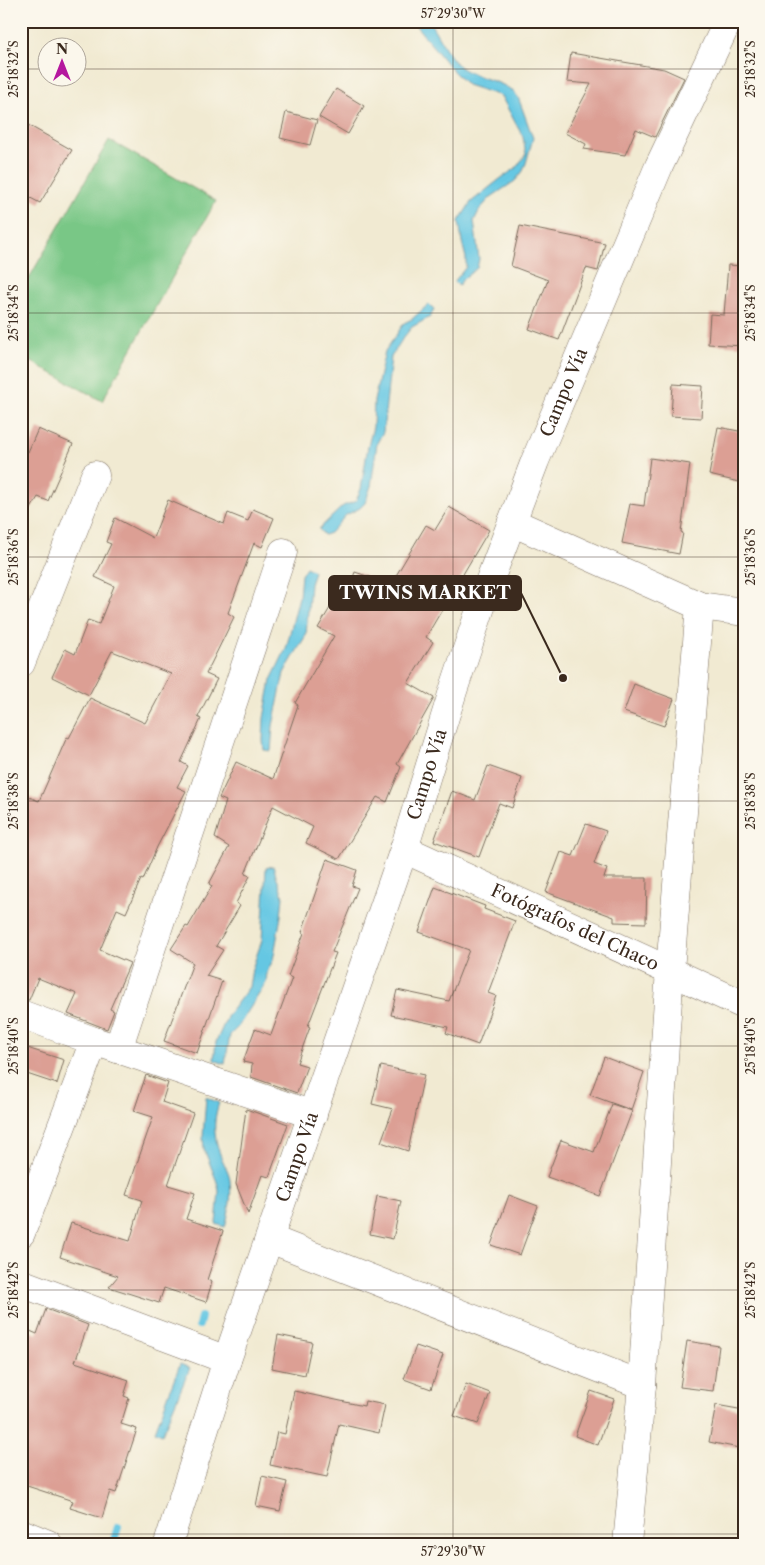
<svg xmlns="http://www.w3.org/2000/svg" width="765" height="1565" font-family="'Libre Caslon Text',serif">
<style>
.green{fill:#79c786;stroke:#5a7852}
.water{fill:#65c7e3;stroke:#507880}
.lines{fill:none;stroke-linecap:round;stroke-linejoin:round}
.stream{stroke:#65c7e3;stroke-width:8}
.building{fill:#dc9f94}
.street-casing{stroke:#7b6d5d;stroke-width:29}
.secondary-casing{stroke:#7b6d5d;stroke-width:29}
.street{stroke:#fff;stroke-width:28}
.secondary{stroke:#fff;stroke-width:28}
.ticks{fill:none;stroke:#3b2a1e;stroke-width:1;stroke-opacity:0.45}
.labels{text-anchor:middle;stroke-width:4.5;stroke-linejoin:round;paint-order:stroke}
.street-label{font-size:18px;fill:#3b2a1e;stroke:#fbf7ec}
.leader{fill:none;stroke:#3b2a1e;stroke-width:2}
.callout-dot{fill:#3b2a1e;stroke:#fbf7ec;stroke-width:2}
.callout{fill:#3b2a1e;stroke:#3b2a1e;stroke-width:2}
.callout-label{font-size:19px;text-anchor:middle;font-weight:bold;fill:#fff}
.neatline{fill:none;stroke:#3b2a1e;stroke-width:2}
.ticks-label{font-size:12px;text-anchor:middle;fill:#3b2a1e}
</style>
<rect width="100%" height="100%" fill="#fbf7ec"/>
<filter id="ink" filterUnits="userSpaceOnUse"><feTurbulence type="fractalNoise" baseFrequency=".02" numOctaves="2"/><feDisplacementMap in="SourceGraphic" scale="10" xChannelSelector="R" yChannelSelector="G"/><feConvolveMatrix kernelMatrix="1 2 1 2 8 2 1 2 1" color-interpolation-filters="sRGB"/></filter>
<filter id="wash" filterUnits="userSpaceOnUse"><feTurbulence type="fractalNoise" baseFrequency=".0096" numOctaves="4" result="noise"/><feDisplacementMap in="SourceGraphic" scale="20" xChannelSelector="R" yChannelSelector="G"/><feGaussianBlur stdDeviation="1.12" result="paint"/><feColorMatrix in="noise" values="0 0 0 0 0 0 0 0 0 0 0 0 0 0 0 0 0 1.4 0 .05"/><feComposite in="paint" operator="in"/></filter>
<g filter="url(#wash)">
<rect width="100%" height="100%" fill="#f1ead2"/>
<path class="green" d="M109,140L216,201L102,401L21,356V292Z"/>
<g class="water">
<path d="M412,21H429C436,32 451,60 460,67C477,80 505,79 518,97L533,138L526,163L523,171L515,181L491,197L480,209L474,221L479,259L477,268L463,279L459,285L454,282L466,267V258L462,242L459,221L471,202L500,179L516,168L526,154L523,137L501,96L467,85L453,71Z"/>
<path d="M429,304L434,309L430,317L412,327L403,338L391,357L383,432L377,443L371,486L365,503L360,508L346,515L330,533L324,535L319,529L343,506L356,501L361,489L368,446L373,427L374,401L385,351L395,337L404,323L412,319Z"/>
<path d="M306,567L314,571L310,584L306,635L284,673L273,726L271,751L264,750L263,740L264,718L271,680L286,649L299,597L301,575Z"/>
<path d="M273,866L283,896L281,916L273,960L267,972L266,983L238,1027L230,1035L225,1064L214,1060L216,1042L228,1015L249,987L252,969L262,940L266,868Z"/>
<path d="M206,1097L219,1103C212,1123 214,1140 222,1159C225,1166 230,1174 230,1181C232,1196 229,1213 225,1227L216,1224L219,1191L217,1182L204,1149L203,1137Z"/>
<path d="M180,1364L190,1368L162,1434L155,1431Z"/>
</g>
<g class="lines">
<g class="stream">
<path d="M199,1325L201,1317"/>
<path d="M113,1543L118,1527"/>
</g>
</g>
<g id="blocks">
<g class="building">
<path d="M571,53L664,69L684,78L655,137L636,129L625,155L584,149L586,144L565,133L591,84L567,82Z"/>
<path d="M336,89L364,106L348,134L319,117Z"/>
<path d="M286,112L317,120L310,145L280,138Z"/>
<path d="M21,121L72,150L40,203L21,193Z"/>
<path d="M520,226L605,243L598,271L586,268L559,340L529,329L548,280L511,266Z"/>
<path d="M728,265L744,266V346L708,344L710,314L724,315Z"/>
<path d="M673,384L703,386L701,418L671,416Z"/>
<path d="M718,427L744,432V458L739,482L709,475Z"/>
<path d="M38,429L73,444L48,501L38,497L21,525V449L28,452Z"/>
<path d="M650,458L690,464L681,532L683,533L679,554L622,543L630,504L644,506Z"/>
<path d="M168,500L224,524L228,513L248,521L253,509L274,518L262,547L254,543L228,613L234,617L206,674L217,679L198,717L201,719L181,762L188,766L177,787L186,791L157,847L143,880L141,879L126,913L117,909L100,950L130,963L110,1009L114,1011L107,1029L68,1014L77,994L38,978L29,1000L21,999V794L39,801L67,737L69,738L90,698L145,723L171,674L112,651L89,695L52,677L65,649L75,654L88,620L99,624L114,586L95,577L111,544L106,542L115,518L153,538Z"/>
<path d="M449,507L489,530L426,637L433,642L408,683L434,698L397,764L401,767L387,802L377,797L339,859L306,843L313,827L273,806L245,874L250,876L236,903L240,906L216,946L223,950L206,976L222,981L197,1053L164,1041L193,963L171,949L186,926L188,927L212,886L209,884L229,847L215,838L226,801L219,798L236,762L273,779L298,705L295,703L334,636L318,628L333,603L342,608L355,572L391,584L426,525L435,530Z"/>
<path d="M634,684L674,699L664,726L624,712Z"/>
<path d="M488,766L522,778L512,808L499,803L479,857L434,841L452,791L475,800Z"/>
<path d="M586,824L606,831L594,864L607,869L604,878H647L646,923L614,922V917L546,892L561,852L573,856Z"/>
<path d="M327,859L357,870L352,886L358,888L332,952L336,953L308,1026L310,1027L297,1063L307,1066L297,1093L251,1077L252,1064L243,1062L255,1029L271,1035L292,978L288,976L304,933L302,932Z"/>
<path d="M435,887L485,906L484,909L515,921L488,993L496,996L478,1045L446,1033L448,1027L391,1015L397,990L449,1001L469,950L419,932Z"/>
<path d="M21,1046L64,1060L57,1084L21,1072Z"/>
<path d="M604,1057L644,1072L631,1110L590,1095Z"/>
<path d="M381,1066L424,1075L408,1151L381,1142L393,1109L372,1104Z"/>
<path d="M146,1075L168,1083L162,1102L193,1113L168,1185L195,1193L186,1219L223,1231L207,1280L212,1282L206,1302L164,1288L159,1303L109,1287L118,1276L60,1257L71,1223L130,1241L142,1200L126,1195L153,1117L134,1111Z"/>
<path d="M612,1104L632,1111L600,1196L547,1177L561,1140L594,1152Z"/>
<path d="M246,1109L288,1124L269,1177L262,1175L248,1214L236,1184Z"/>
<path d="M509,1195L538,1206L520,1255L491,1245Z"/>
<path d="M377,1196L401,1201L393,1239L370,1234Z"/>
<path d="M46,1309L88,1325L75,1362L129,1380L124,1396L129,1398L121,1424L137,1429L116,1493L110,1491L102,1518L70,1508L73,1501L21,1484V1327L37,1334Z"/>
<path d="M278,1335L312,1342L305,1375L272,1368Z"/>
<path d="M687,1341L719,1346L713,1391L680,1387Z"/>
<path d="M416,1346L443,1355L431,1389L404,1379Z"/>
<path d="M466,1384L490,1393L478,1424L454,1416Z"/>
<path d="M294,1391L364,1406L365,1401L385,1405L379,1433L339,1424L327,1477L270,1465L277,1432L285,1434Z"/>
<path d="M591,1391L614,1399L598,1445L575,1436Z"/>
<path d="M716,1405L744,1410V1449L709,1442Z"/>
<path d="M262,1476L287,1482L280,1511L256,1506Z"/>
</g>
</g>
</g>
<g filter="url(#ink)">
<use href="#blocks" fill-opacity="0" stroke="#7b6d5d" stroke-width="1"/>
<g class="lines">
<g class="street-casing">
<g id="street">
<path d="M512,522L700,606L744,612"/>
<path d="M21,663L95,475"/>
<path d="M21,1014L94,1041L313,1115"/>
<path d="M118,1049L283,552"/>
<path d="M21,1233L94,1041"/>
<path d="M270,1239L642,1385"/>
<path d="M21,1283L227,1360"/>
<path d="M21,1533L48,1544"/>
<path d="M627,1544L642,1385L670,970L700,606"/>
</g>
</g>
<g class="secondary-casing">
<g id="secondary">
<path id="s1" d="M404,849L744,1005"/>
<path id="s2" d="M168,1544L227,1360L404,849L453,691L491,577L535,461L659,166L728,21"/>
</g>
</g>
<use href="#street" class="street"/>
<use href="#secondary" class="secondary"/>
</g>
</g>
<path class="ticks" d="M453,21V1544M21,69H48M78,69H744M21,313H744M21,557H744M21,801H744M21,1046H744M21,1290H744M21,1534H744"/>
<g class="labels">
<g class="street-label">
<text dy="6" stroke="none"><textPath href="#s2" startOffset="1218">Campo Vía</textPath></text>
<text dy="6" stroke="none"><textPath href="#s2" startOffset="812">Campo Vía</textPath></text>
<text dy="6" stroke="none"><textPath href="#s1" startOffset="188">Fotógrafos del Chaco</textPath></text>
<text dy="6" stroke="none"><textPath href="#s2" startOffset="408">Campo Vía</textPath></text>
</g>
</g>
<path class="leader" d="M563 678L521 593"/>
<circle class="callout-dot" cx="563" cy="678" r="5"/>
<rect class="callout" x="329" y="576" width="192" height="34" rx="5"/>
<g class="callout-label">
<text x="425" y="599">TWINS MARKET</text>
</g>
<rect width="765" height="1565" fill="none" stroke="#fbf7ec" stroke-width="55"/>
<g transform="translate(62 62)"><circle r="24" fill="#fbf7ec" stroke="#aea59a"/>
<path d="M0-4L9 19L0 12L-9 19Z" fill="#b5179e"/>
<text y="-8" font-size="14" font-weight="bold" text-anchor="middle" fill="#3b2a1e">N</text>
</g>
<rect x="28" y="28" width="710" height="1510" class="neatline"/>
<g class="ticks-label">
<text x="453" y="18">57°29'30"W</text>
<text transform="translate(14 69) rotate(-90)" y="4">25°18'32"S</text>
<text transform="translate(751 69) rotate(-90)" y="4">25°18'32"S</text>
<text transform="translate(14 313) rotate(-90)" y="4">25°18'34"S</text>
<text transform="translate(751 313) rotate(-90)" y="4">25°18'34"S</text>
<text transform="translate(14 557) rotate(-90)" y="4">25°18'36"S</text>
<text transform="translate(751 557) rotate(-90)" y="4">25°18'36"S</text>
<text transform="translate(14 801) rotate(-90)" y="4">25°18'38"S</text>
<text transform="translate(751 801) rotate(-90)" y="4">25°18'38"S</text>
<text transform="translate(14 1046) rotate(-90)" y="4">25°18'40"S</text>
<text transform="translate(751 1046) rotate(-90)" y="4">25°18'40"S</text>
<text transform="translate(14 1290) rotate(-90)" y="4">25°18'42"S</text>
<text transform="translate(751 1290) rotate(-90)" y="4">25°18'42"S</text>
<text x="453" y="1556">57°29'30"W</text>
</g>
</svg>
